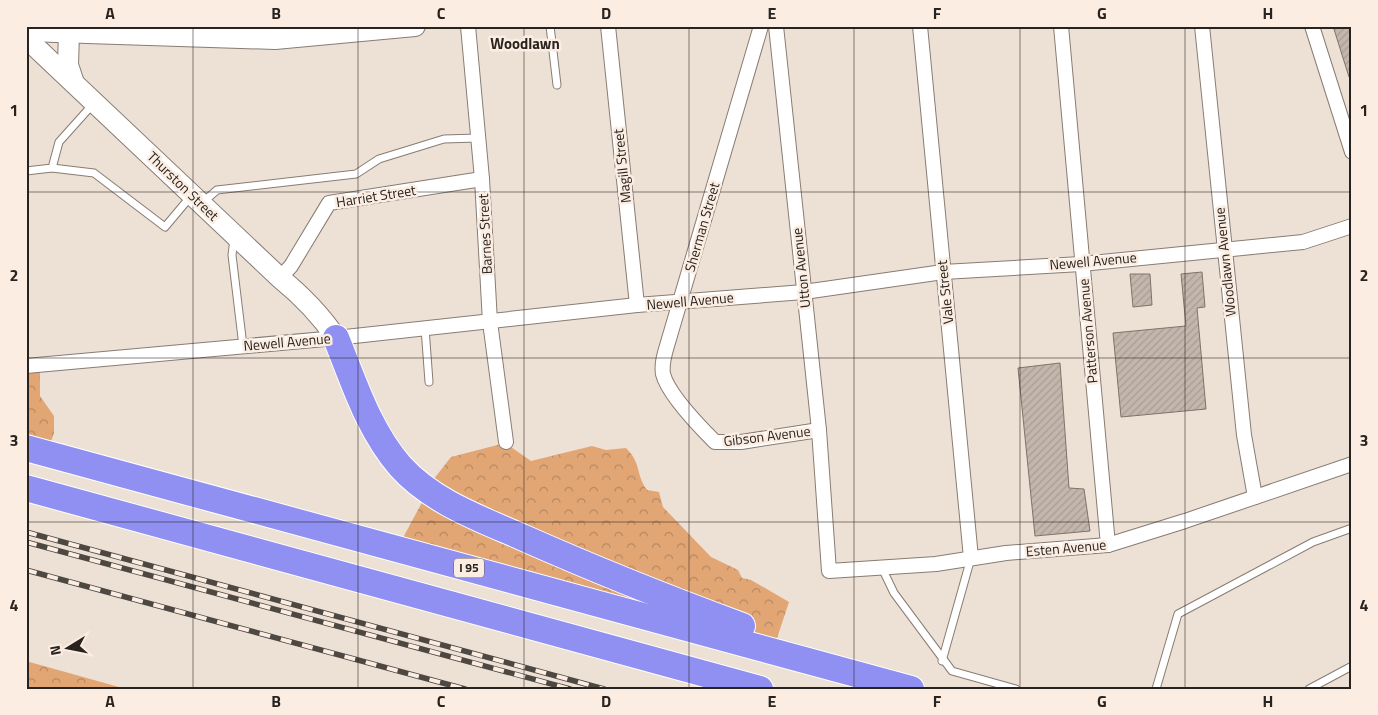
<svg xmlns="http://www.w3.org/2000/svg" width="1378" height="715" font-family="'Titillium Web',sans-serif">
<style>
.forest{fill:url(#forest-crowns)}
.building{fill:url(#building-hatch);stroke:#7f736a}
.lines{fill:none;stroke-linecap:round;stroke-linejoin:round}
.service-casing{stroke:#887c73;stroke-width:9}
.minor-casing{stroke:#887c73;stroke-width:16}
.secondary-casing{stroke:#887c73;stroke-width:22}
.motorway-casing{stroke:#fff;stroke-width:28}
.service{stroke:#fff;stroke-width:7}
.minor{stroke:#fff;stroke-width:14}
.secondary{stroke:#fff;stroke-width:20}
.motorway{stroke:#8f90f2;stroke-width:26}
.rail-casing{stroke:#4e4842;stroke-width:5.5}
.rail{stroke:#fbede2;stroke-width:4;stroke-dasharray:11;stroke-linecap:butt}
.grid{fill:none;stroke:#28231f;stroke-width:1;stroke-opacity:0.55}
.labels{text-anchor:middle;stroke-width:5;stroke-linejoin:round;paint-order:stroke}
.shield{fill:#fbede2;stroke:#67605a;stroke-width:1}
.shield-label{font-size:12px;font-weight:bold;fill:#28231f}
.street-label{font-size:14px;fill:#28231f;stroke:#fbede2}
.neighbourhood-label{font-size:15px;font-weight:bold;fill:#28231f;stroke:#fbede2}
.neatline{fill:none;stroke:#28231f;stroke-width:2}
.grid-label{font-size:16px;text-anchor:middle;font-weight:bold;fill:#28231f}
</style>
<defs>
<pattern id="forest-crowns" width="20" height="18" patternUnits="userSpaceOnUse" patternTransform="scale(1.25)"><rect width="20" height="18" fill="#e2a675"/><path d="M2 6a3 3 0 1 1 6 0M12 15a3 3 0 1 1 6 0" fill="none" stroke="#b7875f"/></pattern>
<pattern id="building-hatch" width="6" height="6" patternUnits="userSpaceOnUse" patternTransform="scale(1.25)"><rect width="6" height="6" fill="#c3b6ac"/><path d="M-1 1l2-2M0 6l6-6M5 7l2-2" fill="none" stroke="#a89c94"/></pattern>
</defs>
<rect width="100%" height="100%" fill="#ede0d5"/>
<g class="forest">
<path d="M26,364L40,368V396L54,416V433L48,450L26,446Z"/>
<path d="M505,443L531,461L592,446L606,450L626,448C642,464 635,473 647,490L659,492L663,507L711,557L738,570L742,578L751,580L789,602L776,641L398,547L426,495V489L451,457Z"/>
<path d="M26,661L126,689H26Z"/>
</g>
<g class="building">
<path d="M1333,26H1352V76L1349,77Z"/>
<path d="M1202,272L1205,307L1197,308L1206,409L1121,417L1113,333L1186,326L1181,274Z"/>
<path d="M1130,274H1150L1152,305L1133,307Z"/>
<path d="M1060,363L1069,488L1084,489L1090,531L1035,536L1018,368Z"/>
</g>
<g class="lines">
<g class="service-casing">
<g id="service">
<path d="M550,26L557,85"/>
<path d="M52,168L94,173L165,227L191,196"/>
<path d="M26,171L52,168L59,142L94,103"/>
<path d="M202,203L217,190L356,174L379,159L444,139L478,138"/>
<path d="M234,239L232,255L243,346"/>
<path d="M425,328L429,382"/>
<path d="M882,568L894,593L952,671L1016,689"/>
<path d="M942,661L971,558"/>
<path d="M1156,689L1178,614L1313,542L1352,528"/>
<path d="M1309,689L1352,666"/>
</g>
</g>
<g class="minor-casing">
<g id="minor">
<path d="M468,26L482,179L490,322L506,442"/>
<path d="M608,26L637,305"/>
<path d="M761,26L669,339C666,350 661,362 663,374C668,394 701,428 715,442H741L819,430"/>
<path d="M776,26L819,430L829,571L936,564L1006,553L1108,545L1185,521L1352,464"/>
<path d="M920,26L971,558"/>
<path d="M1061,26L1108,545"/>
<path d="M1202,26L1244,435L1255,497"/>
<path d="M1312,26L1352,152"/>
<path d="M280,278L291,266L329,203L482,179"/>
<path d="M26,366L336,338L637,305L804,292L943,272L1081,264L1303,242L1352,226"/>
</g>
</g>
<g class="secondary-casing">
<g id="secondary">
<path d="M26,31L275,39L415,26"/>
<path d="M69,32L68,65L74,83"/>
<path d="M26,38L280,278C302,296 320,314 336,338"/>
</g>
</g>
<g class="motorway-casing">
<g id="motorway">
<path d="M336,338C354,382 368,429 400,466C432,502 481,519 524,538C596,570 669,599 742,626"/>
<path d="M26,448L911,689"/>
<path d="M26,488L760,689"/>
</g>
</g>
<use href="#service" class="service"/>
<use href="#minor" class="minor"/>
<use href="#secondary" class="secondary"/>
<use href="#motorway" class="motorway"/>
<g class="rail-casing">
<g id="rail">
<path d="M26,532L604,689"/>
<path d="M26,542L570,689"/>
<path d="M26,570L465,689"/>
</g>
</g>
<use href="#rail" class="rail"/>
</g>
<path class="grid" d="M193,26V689M358,26V689M524,26V689M689,26V689M854,26V689M1020,26V689M1185,26V689M26,192H1352M26,358H1352M26,522H1352"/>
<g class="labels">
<rect class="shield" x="454" y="558.5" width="30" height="19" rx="4"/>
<g class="shield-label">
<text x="469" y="572">I 95</text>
</g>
<g class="street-label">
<text transform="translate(622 166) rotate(-96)" y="5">Magill Street</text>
<text transform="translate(183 186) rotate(44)" y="5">Thurston Street</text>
<text transform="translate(376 196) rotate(-9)" y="5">Harriet Street</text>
<text transform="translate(702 227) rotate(-74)" y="5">Sherman Street</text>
<text transform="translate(485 234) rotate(-93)" y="5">Barnes Street</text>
<text transform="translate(1093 261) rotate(-5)" y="5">Newell Avenue</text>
<text transform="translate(1225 262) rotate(-96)" y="5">Woodlawn Avenue</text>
<text transform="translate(801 268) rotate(-96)" y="5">Utton Avenue</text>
<text transform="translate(945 292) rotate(-96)" y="5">Vale Street</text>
<text transform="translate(690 301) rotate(-5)" y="5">Newell Avenue</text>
<text transform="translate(1088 331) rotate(-95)" y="5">Patterson Avenue</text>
<text transform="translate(287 342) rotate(-5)" y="5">Newell Avenue</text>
<text transform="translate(767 436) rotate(-7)" y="5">Gibson Avenue</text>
<text transform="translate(1066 548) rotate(-5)" y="5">Esten Avenue</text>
</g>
<g class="neighbourhood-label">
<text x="525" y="49">Woodlawn</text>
</g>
</g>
<rect width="1378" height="715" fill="none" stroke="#fbede2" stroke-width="55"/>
<g transform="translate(68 648) rotate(260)" stroke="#fbede2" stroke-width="4" paint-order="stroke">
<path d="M0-4L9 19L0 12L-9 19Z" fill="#28231f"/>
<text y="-8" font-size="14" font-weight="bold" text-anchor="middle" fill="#28231f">N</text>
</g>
<rect x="28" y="28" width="1322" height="660" class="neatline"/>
<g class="grid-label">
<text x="110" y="19">A</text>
<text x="276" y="19">B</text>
<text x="441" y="19">C</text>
<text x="606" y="19">D</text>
<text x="772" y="19">E</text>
<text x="937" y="19">F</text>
<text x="1102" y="19">G</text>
<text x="1268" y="19">H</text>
<text x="14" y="116">1</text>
<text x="1364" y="116">1</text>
<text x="14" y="281">2</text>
<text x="1364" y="281">2</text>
<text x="14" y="446">3</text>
<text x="1364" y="446">3</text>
<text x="14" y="611">4</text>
<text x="1364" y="611">4</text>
<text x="110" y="707">A</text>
<text x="276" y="707">B</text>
<text x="441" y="707">C</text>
<text x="606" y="707">D</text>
<text x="772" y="707">E</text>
<text x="937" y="707">F</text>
<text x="1102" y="707">G</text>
<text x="1268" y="707">H</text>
</g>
</svg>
